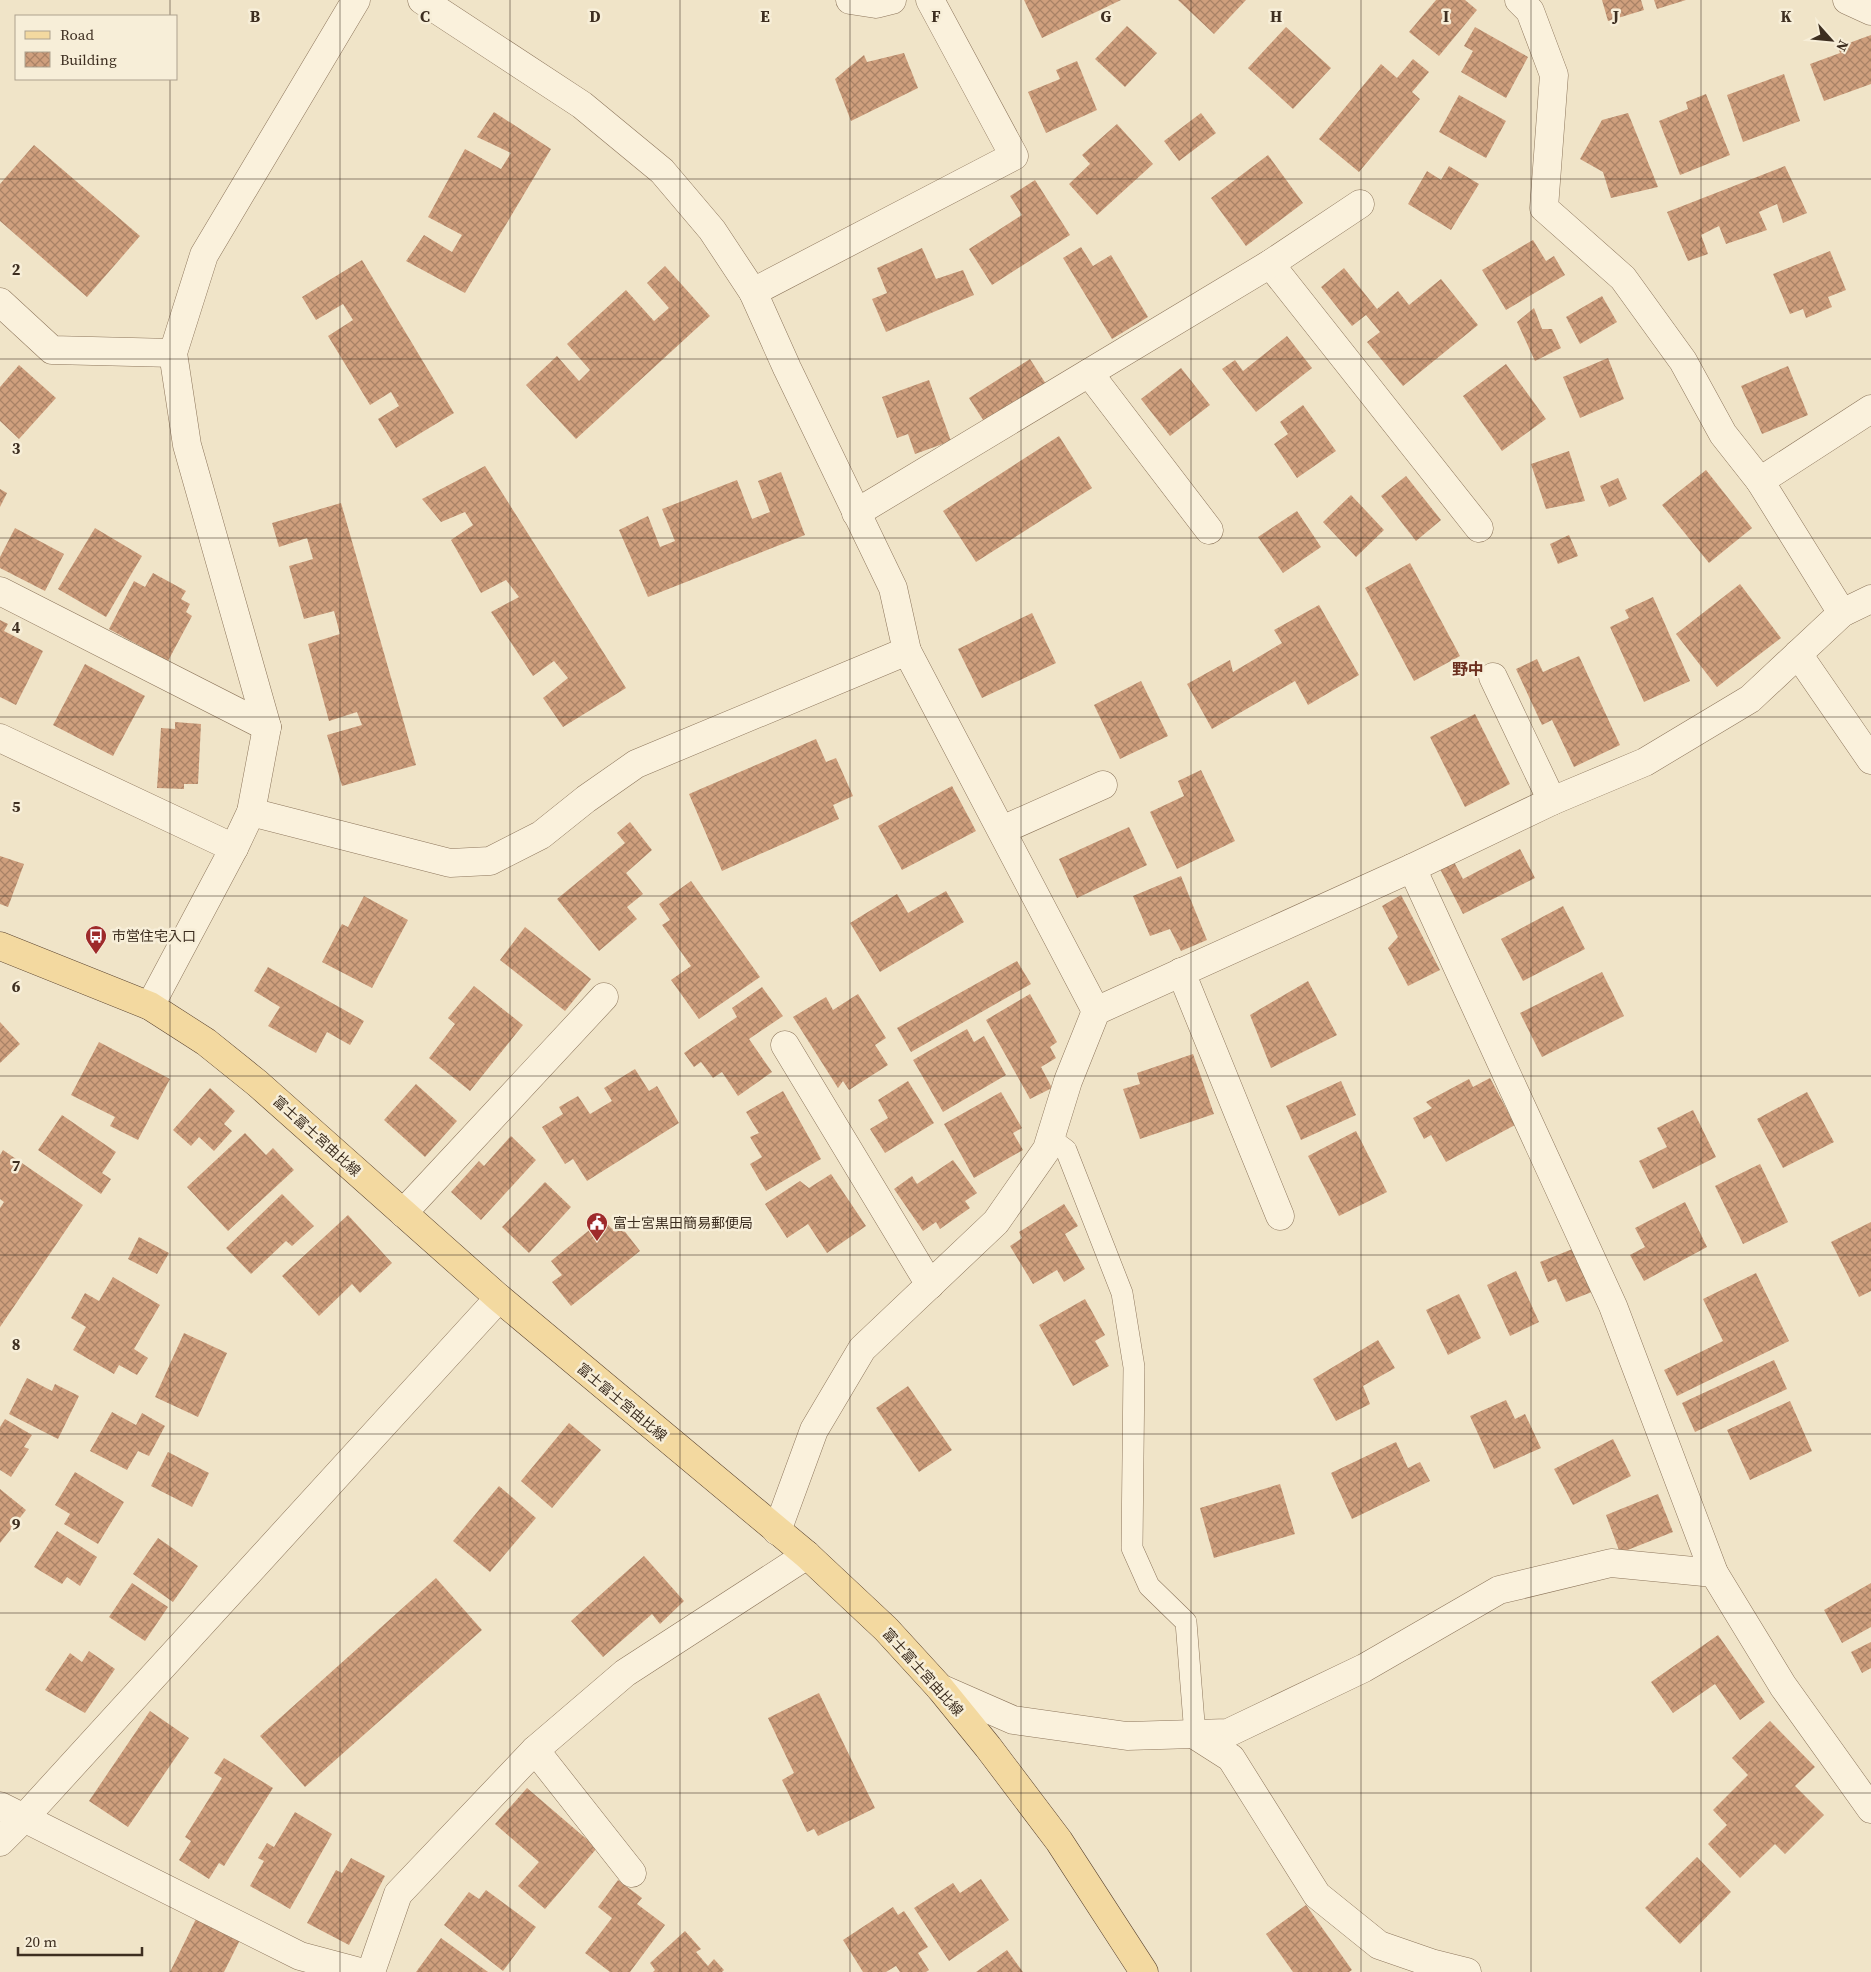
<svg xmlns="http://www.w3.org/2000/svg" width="1871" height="1972" font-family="'Source Serif 4','Noto Sans JP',serif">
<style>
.building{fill:url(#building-cross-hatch)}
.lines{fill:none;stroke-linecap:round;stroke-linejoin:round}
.service-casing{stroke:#8d765c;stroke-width:22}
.minor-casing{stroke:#8d765c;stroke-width:29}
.tertiary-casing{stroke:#8d765c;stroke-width:29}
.primary-casing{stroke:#5b4430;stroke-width:29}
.service{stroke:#faf1dc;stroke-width:21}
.minor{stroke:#faf1dc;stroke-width:28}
.tertiary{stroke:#faf1dc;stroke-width:28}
.primary{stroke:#f3d9a0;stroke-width:28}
.grid{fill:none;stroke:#3d2e20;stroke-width:1;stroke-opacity:0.55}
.labels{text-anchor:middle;stroke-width:5;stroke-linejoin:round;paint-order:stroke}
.poi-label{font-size:14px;fill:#3d2e20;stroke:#f7eed8;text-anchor:start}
.street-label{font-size:14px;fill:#3d2e20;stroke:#f7eed8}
.quarter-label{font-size:16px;font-weight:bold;fill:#6b2e1e;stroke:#f7eed8}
.grid-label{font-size:16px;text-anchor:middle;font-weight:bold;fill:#3d2e20;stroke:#f7eed8;stroke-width:5;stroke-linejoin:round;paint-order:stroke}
</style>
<defs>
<pattern id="building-cross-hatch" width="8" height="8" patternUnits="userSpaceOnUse" patternTransform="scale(1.25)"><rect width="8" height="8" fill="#cf9f7d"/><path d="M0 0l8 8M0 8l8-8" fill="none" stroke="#a98266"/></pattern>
</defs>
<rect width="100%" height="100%" fill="#f0e4c8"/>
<g class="building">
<path d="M1024,0H1121L1042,38Z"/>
<path d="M1178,0H1246L1214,34Z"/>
<path d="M1436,0H1465L1477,10L1439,56L1409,32Z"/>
<path d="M1602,0H1641L1644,10L1608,21Z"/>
<path d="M1654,0H1686L1657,9Z"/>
<path d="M1127,26L1157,53L1125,87L1095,59Z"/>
<path d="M1286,27L1331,68L1293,109L1248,68Z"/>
<path d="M1475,27L1528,57L1506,98L1461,72L1473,51L1464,46Z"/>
<path d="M1871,35V84L1824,101L1810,64L1840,53L1838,47Z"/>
<path d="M904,53L918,88L851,121L835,79L864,55L867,62Z"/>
<path d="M1413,59L1429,72L1412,92L1420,99L1359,172L1319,139L1381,64L1397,78Z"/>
<path d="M1077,61L1097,110L1046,133L1028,92L1060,79L1056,70Z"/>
<path d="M1784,74L1800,121L1743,142L1727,95Z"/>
<path d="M1706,94L1730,155L1680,175L1659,121L1688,109L1686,102Z"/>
<path d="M1459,95L1506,121L1486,158L1439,132Z"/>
<path d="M494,112L551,149L465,293L406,261L424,235L452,252L462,235L428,217L465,149L501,169L511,153L477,137Z"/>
<path d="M1201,113L1216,133L1179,161L1164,141Z"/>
<path d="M1628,113L1658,187L1611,198L1603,172L1580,159L1602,120Z"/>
<path d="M1117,124L1153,164L1097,215L1069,184L1090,164L1082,155Z"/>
<path d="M34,145L140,236L87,297L0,221V184Z"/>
<path d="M1268,155L1303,203L1246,246L1211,198Z"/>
<path d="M1449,166L1479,184L1451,230L1408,204L1427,171L1441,180Z"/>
<path d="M1785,166L1807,213L1783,223L1777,204L1759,212L1767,230L1726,244L1719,226L1701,235L1708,254L1688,261L1667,212Z"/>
<path d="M1035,180L1070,235L992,285L969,249L1022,215L1010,196Z"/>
<path d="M1533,240L1546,261L1554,256L1565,275L1506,310L1482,270Z"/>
<path d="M1081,247L1093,266L1111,255L1148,317L1112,339L1063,258Z"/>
<path d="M922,248L936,279L963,270L974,295L886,332L872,299L887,293L877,268Z"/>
<path d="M1830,251L1846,290L1828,297L1832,307L1806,318L1803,309L1790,314L1773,274Z"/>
<path d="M362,260L454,413L396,448L378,419L399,406L391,392L370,405L328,336L353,320L343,304L316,320L302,297Z"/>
<path d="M665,266L710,316L576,439L526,385L557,356L579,381L590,370L567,344L626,290L654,321L669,308L647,283Z"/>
<path d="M1344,268L1377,309L1398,291L1409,305L1441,279L1478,325L1403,386L1367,342L1380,332L1366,315L1352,326L1321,287Z"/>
<path d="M1602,296L1617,322L1580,344L1566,317Z"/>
<path d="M1534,308L1542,329H1552L1561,348L1535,361L1517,322Z"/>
<path d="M1287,336L1312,368L1256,412L1222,369L1235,360L1243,371Z"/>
<path d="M1608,358L1624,399L1580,418L1563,377Z"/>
<path d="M1030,359L1046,384L985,423L969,398Z"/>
<path d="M1506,364L1546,419L1502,451L1463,396Z"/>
<path d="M19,365L56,398L19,439L0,421V387Z"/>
<path d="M1788,366L1808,415L1762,434L1741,386Z"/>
<path d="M1181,368L1210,405L1170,436L1141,399Z"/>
<path d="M929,380L951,441L915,454L908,434L897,438L882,397Z"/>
<path d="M1303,405L1336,451L1297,478L1274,444L1288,434L1280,422Z"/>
<path d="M1059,436L1092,488L976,562L943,511Z"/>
<path d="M1569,451L1585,501L1546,509L1531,464Z"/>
<path d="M485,466L626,688L563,727L543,698L568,678L554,661L533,676L491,612L519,597L506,580L481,593L451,540L473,525L465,512L441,522L422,499Z"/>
<path d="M1706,470L1752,528L1709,563L1662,505Z"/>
<path d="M781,472L805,535L648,597L619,530L648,516L660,547L675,541L662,509L737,480L752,519L770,512L758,481Z"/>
<path d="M1406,476L1441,520L1416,541L1381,496Z"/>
<path d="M1618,478L1627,499L1609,507L1600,486Z"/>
<path d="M0,489L7,493L0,507Z"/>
<path d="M1351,495L1384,530L1356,557L1323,522Z"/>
<path d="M341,503L416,765L342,786L327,735L362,725L357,712L329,721L308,644L340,634L334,611L304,619L289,566L313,559L307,538L279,547L272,523Z"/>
<path d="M1297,511L1321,547L1283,573L1258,537Z"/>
<path d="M15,528L64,554L45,591L0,568V557Z"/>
<path d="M95,528L142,556L106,617L58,589Z"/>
<path d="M1569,535L1578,556L1558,564L1550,544Z"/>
<path d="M1410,563L1460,656L1414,681L1365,588Z"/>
<path d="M153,573L186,591L181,599L190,604L186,612L192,616L168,661L109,629L134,581L145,587Z"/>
<path d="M1740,584L1781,638L1717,687L1676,634Z"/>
<path d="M1653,597L1690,681L1644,702L1610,627L1629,618L1625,610Z"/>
<path d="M1319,605L1359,675L1308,705L1295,681L1212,729L1187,684L1230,660L1233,672L1282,643L1274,630Z"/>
<path d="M1032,613L1056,663L982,698L958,649Z"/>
<path d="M0,620L8,624L4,631L43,651L16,705L0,697Z"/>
<path d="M1579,656L1620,745L1574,767L1552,720L1542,725L1516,669L1537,659L1543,672Z"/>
<path d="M85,664L145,696L113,756L53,725Z"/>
<path d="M1141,681L1168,736L1120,759L1094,705Z"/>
<path d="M1475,714L1510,784L1465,807L1430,737Z"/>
<path d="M175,722L201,724L198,784H184V789L157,788L161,728L175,729Z"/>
<path d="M816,739L826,762L836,758L853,796L833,805L839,819L722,871L689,794Z"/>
<path d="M1201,770L1235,841L1177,869L1150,812L1184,796L1178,781Z"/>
<path d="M952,786L976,831L902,870L878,826Z"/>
<path d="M630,822L652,850L626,873L643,894L627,907L637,919L599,951L557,899L625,843L617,833Z"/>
<path d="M1129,827L1147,865L1077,898L1059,859Z"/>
<path d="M1520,849L1535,878L1463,914L1440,869L1454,862L1463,879Z"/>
<path d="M0,856L24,864L8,907L0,904Z"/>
<path d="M1181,876L1207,940L1181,951L1170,929L1150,936L1133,896Z"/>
<path d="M691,881L760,977L699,1019L671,980L691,966L662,925L670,920L659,904Z"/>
<path d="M946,891L964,922L880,972L850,923L897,894L908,913Z"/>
<path d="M1401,895L1440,970L1408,986L1388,948L1398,937L1382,906Z"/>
<path d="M364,896L408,920L372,988L322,962L342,924L348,927Z"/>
<path d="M1563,906L1585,949L1523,981L1501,939Z"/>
<path d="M525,927L591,979L565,1011L500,960Z"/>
<path d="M1017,961L1031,984L911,1052L897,1028Z"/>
<path d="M268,967L364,1021L350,1045L327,1032L316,1053L268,1026L280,1007L254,991Z"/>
<path d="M1602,972L1624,1016L1542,1057L1520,1013Z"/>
<path d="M1308,981L1337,1035L1271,1068L1250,1015Z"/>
<path d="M474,986L523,1025L470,1091L429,1058L455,1024L448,1018Z"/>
<path d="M762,987L783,1016L749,1039L772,1072L738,1096L722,1072L713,1078L701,1062L694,1067L684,1053L737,1017L732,1008Z"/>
<path d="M858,994L886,1038L875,1045L888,1065L849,1090L843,1081L838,1088L793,1017L826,997L833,1010Z"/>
<path d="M1030,994L1057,1042L1050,1047L1056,1058L1041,1067L1052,1088L1030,1099L986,1020Z"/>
<path d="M0,1022L20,1044L0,1063Z"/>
<path d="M967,1029L974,1042L984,1036L1006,1075L943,1112L913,1060Z"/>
<path d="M99,1042L170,1079L138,1140L110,1126L115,1117L71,1095Z"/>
<path d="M1193,1054L1214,1114L1140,1139L1123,1089L1140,1084L1137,1073Z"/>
<path d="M635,1069L649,1091L657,1086L679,1123L587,1181L573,1159L565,1164L542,1127L563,1114L559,1107L578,1096L590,1114L612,1101L604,1088Z"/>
<path d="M1490,1078L1515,1125L1446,1162L1431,1135L1424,1139L1413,1118L1432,1108L1426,1102L1469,1079L1473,1087Z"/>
<path d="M908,1081L934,1123L885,1153L870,1129L888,1118L878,1100Z"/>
<path d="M1341,1081L1356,1115L1301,1140L1286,1106Z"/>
<path d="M416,1084L457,1121L425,1157L384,1120Z"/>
<path d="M210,1088L235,1111L224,1124L232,1131L214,1151L199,1137L191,1146L173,1130Z"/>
<path d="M783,1091L821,1159L766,1191L750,1164L762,1157L750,1137L759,1133L746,1112Z"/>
<path d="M1001,1092L1022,1128L1013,1133L1023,1150L974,1178L944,1124Z"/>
<path d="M1807,1092L1834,1142L1783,1168L1757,1119Z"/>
<path d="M1693,1110L1716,1157L1653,1189L1639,1161L1667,1147L1657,1128Z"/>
<path d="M62,1115L116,1152L102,1173L111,1179L101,1194L38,1150Z"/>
<path d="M1356,1131L1387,1192L1339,1216L1308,1156Z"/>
<path d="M245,1133L266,1155L273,1148L294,1170L228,1231L187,1187Z"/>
<path d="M511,1136L536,1160L481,1220L451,1192L479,1161L484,1166Z"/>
<path d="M3,1150L83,1205L0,1327V1208L4,1202L0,1199V1155Z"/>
<path d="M953,1160L977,1193L965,1201L970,1208L940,1229L936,1222L923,1231L894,1189L912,1176L917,1184Z"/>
<path d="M1760,1164L1788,1222L1743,1244L1715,1186Z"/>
<path d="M831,1174L866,1226L827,1253L808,1224L787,1238L765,1204L800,1181L809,1188Z"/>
<path d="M545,1182L571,1207L529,1253L502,1227Z"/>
<path d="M282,1194L314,1226L292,1246L286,1241L251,1274L226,1248Z"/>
<path d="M1685,1202L1707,1247L1644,1281L1630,1255L1645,1247L1635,1228Z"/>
<path d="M1064,1204L1078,1226L1065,1234L1085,1269L1064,1282L1057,1270L1033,1284L1010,1246L1022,1238L1019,1232Z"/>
<path d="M348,1215L392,1263L360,1293L352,1284L319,1316L282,1276Z"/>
<path d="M603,1219L612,1229L619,1224L640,1251L571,1306L552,1282L562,1275L551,1261Z"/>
<path d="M1871,1222V1291L1859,1297L1831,1242Z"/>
<path d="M139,1237L169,1253L157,1274L128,1259Z"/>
<path d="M1575,1248L1592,1292L1566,1302L1556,1279L1548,1282L1540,1262Z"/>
<path d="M1516,1271L1539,1322L1510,1336L1487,1285Z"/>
<path d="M1756,1273L1789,1341L1677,1396L1664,1370L1723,1341L1703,1299Z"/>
<path d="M113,1277L160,1305L134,1349L148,1358L137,1375L119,1365L114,1374L73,1350L86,1327L71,1318L85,1293L99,1301Z"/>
<path d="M1459,1294L1481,1338L1448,1355L1426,1310Z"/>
<path d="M1085,1299L1105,1335L1095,1341L1109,1366L1073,1386L1039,1325Z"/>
<path d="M184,1333L227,1353L198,1417L155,1397Z"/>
<path d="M1378,1340L1395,1368L1363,1386L1370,1404L1336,1421L1313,1379Z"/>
<path d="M1774,1360L1787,1389L1695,1432L1682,1403Z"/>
<path d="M27,1378L52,1391L55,1384L79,1396L58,1439L9,1414Z"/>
<path d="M908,1386L952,1450L919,1472L876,1408Z"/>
<path d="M1506,1400L1515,1419L1525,1414L1541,1448L1494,1469L1470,1416Z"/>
<path d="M1790,1401L1812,1451L1750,1480L1727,1430Z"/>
<path d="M112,1412L136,1425L142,1413L165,1426L149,1456L138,1451L127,1470L90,1451Z"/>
<path d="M5,1419L32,1435L24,1447L29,1449L11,1477L0,1470V1427Z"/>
<path d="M569,1423L601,1450L552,1508L521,1481Z"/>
<path d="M1613,1439L1631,1476L1573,1505L1554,1469Z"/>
<path d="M1396,1442L1408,1468L1420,1462L1430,1481L1352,1519L1331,1473Z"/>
<path d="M168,1452L209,1473L192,1507L151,1486Z"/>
<path d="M75,1472L124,1502L98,1544L64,1524L70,1514L55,1505Z"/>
<path d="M1280,1484L1295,1534L1214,1558L1200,1508Z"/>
<path d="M499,1486L536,1518L490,1572L453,1541Z"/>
<path d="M0,1489L26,1510L0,1543Z"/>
<path d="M1658,1494L1673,1532L1620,1553L1606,1515Z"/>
<path d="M57,1531L97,1557L80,1586L67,1577L62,1584L34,1567Z"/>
<path d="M158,1538L198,1566L173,1602L133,1574Z"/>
<path d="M644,1556L684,1601L660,1624L652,1614L603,1657L571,1621Z"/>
<path d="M436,1578L482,1630L305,1787L260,1736Z"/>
<path d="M132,1583L168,1607L145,1641L109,1617Z"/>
<path d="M1871,1583V1627L1842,1643L1824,1610Z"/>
<path d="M1718,1635L1765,1702L1740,1720L1715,1684L1673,1713L1651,1682Z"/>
<path d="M1871,1642V1668L1862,1673L1851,1652Z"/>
<path d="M89,1651L115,1669L85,1713L45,1690L70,1653L82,1662Z"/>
<path d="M819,1693L875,1808L818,1836L814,1829L807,1832L782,1780L794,1773L768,1718Z"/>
<path d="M150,1711L189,1738L128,1827L89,1801Z"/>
<path d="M1770,1721L1815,1767L1795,1786L1824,1815L1785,1854L1775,1844L1740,1878L1708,1844L1727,1825L1713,1810L1748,1775L1732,1758Z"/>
<path d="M224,1758L273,1788L224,1866L219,1863L209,1879L179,1860L191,1841L185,1837L222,1778L214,1773Z"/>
<path d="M527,1788L597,1848L545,1909L518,1886L539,1862L495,1824Z"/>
<path d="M295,1812L332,1834L290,1909L250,1886L264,1861L258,1858L267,1843L274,1847Z"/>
<path d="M1697,1857L1731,1892L1680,1944L1645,1908Z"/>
<path d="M351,1858L385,1876L349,1945L307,1923L336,1870L342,1873Z"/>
<path d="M981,1879L1009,1920L949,1961L914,1908L953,1883L960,1893Z"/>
<path d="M618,1880L642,1898L637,1904L665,1925L630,1972H610L585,1953L612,1918L598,1907Z"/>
<path d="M486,1890L536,1927L503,1971L444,1925L469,1892L479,1899Z"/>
<path d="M1306,1905L1352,1970L1349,1972H1293L1266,1934Z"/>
<path d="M893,1907L898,1915L904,1911L928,1947L918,1953L929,1970L926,1972H900L896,1966L886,1972H863L843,1940Z"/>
<path d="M196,1919L240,1940L224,1972H170Z"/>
<path d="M685,1931L701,1949L696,1952L708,1966L714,1959L724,1970L722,1972H653L655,1970L650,1963Z"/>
<path d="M441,1938L488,1972H416Z"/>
<path d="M1007,1950L1023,1972H976Z"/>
</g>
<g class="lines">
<g class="service-casing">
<path id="service" d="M1050,1138L1066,1150L1122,1293L1134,1367L1132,1548L1149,1586L1186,1622L1195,1735"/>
</g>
<g class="minor-casing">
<g id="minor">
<path d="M850,0L876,4L892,0"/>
<path d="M1519,0L1530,11L1554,75L1544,208L1623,278L1683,361L1723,434L1760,481"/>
<path d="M1847,0L1871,11"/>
<path d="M1270,264L1479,528"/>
<path d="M753,292L1014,156L930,0"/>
<path d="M0,302L52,350L173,353"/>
<path d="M1089,373L1209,530"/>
<path d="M856,513L1270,264L1360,204"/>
<path d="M0,591L267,727"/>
<path d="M1842,613L1760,481L1871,409"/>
<path d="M907,651L1096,1011"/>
<path d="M1798,654L1871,760"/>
<path d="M1493,677L1552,801"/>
<path d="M0,738L234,848"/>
<path d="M1002,830L1103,785"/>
<path d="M1412,868L1613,1306L1714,1573L1783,1686L1871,1809"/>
<path d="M1181,972L1280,1216"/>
<path d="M785,1045L930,1285"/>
<path d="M403,1213L604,997"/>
<path d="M777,1531L814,1430L862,1349L996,1222L1047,1149L1068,1081L1096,1011L1412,868L1552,801L1645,762L1750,699L1842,613L1871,599"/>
<path d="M940,1688L1013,1720L1127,1736L1228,1733L1364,1668L1499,1590L1611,1563L1714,1573"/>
<path d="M1195,1735L1231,1758L1317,1895L1379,1945L1431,1963L1467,1972"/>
<path d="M535,1750L632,1873"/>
<path d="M0,1806L300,1956L360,1972"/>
<path d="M0,1842L24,1818L499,1298"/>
<path d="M371,1972L398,1894L535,1750L625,1673L807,1555"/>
</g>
</g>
<g class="tertiary-casing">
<g id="tertiary">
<path d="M251,812L450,863L490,861L541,835L586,799L636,764L907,651L893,588L787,368L753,292L712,230L662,171L582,105L422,0"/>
<path d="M150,1006L234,848L251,812L267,727L187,445L173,353L204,255L356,0"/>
</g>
</g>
<g class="primary-casing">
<path id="primary" d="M0,946L150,1006L206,1042L257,1083L499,1298L807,1555L886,1629L940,1688L988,1747L1059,1841L1144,1972"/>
</g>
<use href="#service" class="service"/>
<use href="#minor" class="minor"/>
<use href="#tertiary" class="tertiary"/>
<use href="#primary" class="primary"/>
</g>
<path class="grid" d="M170,0V16M340,0V1972M510,0V1972M680,0V1972M850,0V1972M1021,0V1972M1191,0V1972M1361,0V1972M1531,0V1972M1701,0V1972M170,79V1972M0,179H1871M0,359H1871M0,538H1871M0,717H1871M0,896H1871M0,1076H1871M0,1255H1871M0,1434H1871M0,1613H1871M0,1793H1871"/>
<defs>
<g id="bus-pin" transform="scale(1.125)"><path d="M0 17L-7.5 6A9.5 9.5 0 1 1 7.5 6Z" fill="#9e2a2b" stroke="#f7eed8"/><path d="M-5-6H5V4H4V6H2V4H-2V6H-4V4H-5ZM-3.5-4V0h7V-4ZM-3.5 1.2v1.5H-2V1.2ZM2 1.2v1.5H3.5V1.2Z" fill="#fff"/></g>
<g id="civic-pin" transform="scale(1.125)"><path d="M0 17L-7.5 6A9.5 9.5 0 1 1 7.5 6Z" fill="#9e2a2b" stroke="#f7eed8"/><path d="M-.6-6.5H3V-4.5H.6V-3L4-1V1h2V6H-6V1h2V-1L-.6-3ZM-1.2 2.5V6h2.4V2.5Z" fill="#fff"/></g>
</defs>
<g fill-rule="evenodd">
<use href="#bus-pin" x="96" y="936"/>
<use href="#civic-pin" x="597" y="1223"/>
</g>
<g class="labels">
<g class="poi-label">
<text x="112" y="941">市営住宅入口</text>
<text x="613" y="1228">富士宮黒田簡易郵便局</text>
</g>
<g class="street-label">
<text transform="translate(317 1136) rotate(42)" y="5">富士富士宮由比線</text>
<text transform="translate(622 1402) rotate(40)" y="5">富士富士宮由比線</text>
<text transform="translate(923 1672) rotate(48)" y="5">富士富士宮由比線</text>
</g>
<g class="quarter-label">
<text x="1468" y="675">野中</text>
</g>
</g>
<g class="grid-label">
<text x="255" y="22">B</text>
<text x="425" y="22">C</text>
<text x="595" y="22">D</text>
<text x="765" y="22">E</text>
<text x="936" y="22">F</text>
<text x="1106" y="22">G</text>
<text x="1276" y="22">H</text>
<text x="1446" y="22">I</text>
<text x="1616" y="22">J</text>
<text x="1786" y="22">K</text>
<text x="16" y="275">2</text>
<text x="16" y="454">3</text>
<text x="16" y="633">4</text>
<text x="16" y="812">5</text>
<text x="16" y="992">6</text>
<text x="16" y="1171">7</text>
<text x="16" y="1350">8</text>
<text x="16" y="1530">9</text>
</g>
<rect x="15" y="15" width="162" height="65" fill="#f7eed8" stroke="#ada18e"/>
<rect x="25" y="31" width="25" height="8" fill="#f3d9a0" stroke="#ada18e"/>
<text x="60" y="40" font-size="15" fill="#3d2e20">Road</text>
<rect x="25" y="52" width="25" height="15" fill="url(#building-cross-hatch)" stroke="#ada18e"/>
<text x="60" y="65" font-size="15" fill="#3d2e20">Building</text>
<g transform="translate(1831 40) rotate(117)" stroke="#f7eed8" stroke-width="4" paint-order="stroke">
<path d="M0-4L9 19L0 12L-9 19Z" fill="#3d2e20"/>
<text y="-8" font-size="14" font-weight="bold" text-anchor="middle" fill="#3d2e20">N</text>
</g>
<path d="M18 1947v8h124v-8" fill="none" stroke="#3d2e20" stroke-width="2.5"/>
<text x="25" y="1947" font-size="15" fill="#3d2e20" stroke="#f7eed8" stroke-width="4" paint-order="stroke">20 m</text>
</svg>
